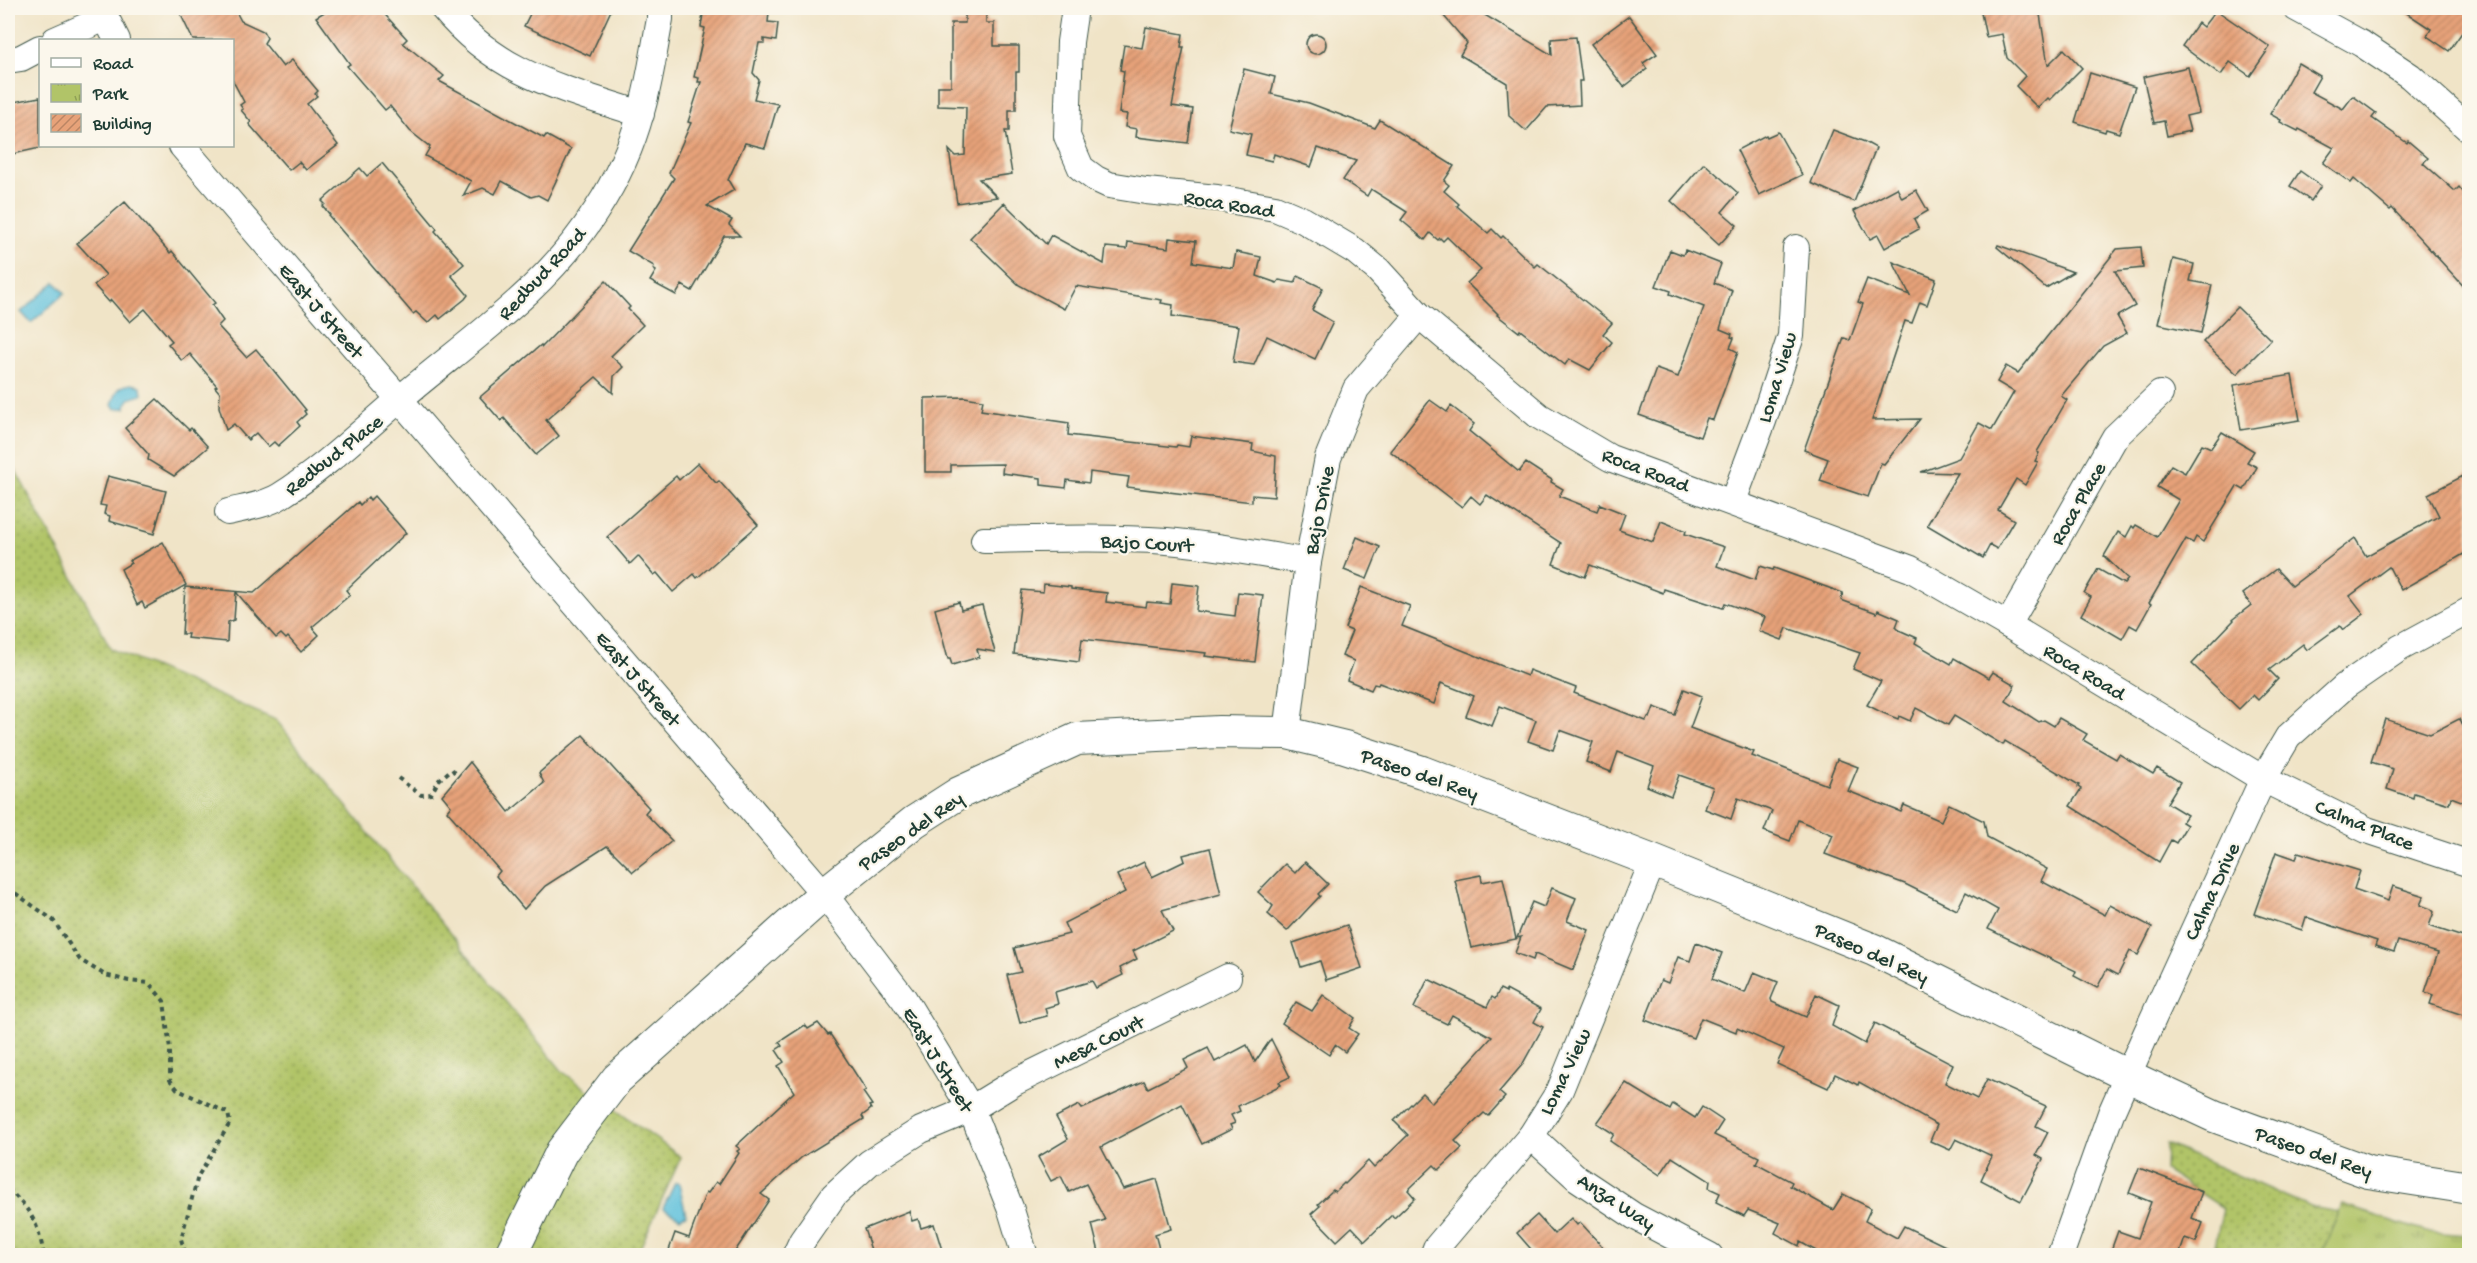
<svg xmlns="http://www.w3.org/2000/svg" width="2477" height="1263" font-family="'Gochi Hand',sans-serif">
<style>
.grass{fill:url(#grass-dots);stroke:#68804e;stroke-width:1.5}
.park{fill:url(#park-tufts);stroke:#68804e;stroke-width:1.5}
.water{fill:#5dc0db;stroke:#3e7e88;stroke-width:1.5}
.building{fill:url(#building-hatch)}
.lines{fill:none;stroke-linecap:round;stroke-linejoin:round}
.minor-casing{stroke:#3e564a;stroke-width:28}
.major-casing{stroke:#3e564a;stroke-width:34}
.path{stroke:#3e564a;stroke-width:4;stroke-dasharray:4.5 4.5;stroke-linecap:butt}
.minor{stroke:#fff;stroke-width:26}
.major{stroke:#fff;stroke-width:32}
.labels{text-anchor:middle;stroke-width:4.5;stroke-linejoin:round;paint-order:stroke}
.street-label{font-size:21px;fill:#1f3d34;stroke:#fbf7ec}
</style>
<defs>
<pattern id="grass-dots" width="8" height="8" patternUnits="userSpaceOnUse" patternTransform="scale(1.5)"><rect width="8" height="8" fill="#b1c468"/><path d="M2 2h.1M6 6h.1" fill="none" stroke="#8fa056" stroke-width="1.8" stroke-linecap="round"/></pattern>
<pattern id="park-tufts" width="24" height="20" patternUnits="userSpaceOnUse" patternTransform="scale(1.5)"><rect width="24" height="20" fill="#b1c468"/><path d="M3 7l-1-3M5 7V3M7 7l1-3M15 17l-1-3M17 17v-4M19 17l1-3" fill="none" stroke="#8fa056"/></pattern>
<pattern id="building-hatch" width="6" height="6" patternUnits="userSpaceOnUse" patternTransform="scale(1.5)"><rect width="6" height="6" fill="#e7a279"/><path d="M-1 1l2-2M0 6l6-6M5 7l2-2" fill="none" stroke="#bb8564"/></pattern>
</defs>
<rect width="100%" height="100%" fill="#fbf7ec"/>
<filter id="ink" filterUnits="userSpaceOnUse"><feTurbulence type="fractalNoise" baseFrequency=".0167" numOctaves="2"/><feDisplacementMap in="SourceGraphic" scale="12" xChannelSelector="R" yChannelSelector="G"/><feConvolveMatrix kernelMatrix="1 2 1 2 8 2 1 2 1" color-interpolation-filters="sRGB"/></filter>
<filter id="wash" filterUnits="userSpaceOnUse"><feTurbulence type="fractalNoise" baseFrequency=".008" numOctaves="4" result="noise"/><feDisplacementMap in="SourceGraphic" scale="24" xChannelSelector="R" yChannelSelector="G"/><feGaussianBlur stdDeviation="1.35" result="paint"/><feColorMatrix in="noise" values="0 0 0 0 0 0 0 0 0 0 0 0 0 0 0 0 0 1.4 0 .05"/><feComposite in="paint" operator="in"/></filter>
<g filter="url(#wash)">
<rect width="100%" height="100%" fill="#f0e4c7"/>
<g class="grass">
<path d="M8,456L111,649L276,720L563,1072L681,1157L637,1255H8Z"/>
<path d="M2166,1144L2310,1207L2339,1212L2321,1255H2213L2223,1208L2165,1170Z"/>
</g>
<path class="park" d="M2342,1205L2426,1232L2469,1235V1255H2321Z"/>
<g class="water">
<path d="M55,282L65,293L31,323L21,312Z"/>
<path d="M132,384L141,386L142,395L129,399L125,408L115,409L112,404C118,390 117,386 132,384Z"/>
<path d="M675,1183H679L686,1215L680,1218L663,1208Z"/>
</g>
<g id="blocks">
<g class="building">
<path d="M192,8H234L241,21L263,31L267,38L264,43L283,67L292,60L318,91L315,94L317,96L307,104L338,145L306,170L299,162L289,170L249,124L251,122L241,110L243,109L240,105L244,102L232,79V40H193L180,13Z"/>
<path d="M331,8H379L407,39L403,43L444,76L439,81L544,138L546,135L571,149L547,200L538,195L531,197L502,181L495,194L483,188L463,196L471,181L425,156L430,147L410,131L390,106L385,110L347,66L350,64L316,17Z"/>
<path d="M533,8H612L590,56L524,26Z"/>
<path d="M704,8H730L769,12L768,22L778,23L776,41L764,39V43H759L753,73L759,80L754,99L778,104L765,148L745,143L728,180L734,190L707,206L732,220L729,225L740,236H724L692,291L682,285L676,295L650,281L656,271L653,269L654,266L628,251L674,178L669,173L691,123L688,122L701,82H698L699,78L694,77L705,28L701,27Z"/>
<path d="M1437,8H1473L1552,55L1551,39L1576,37L1582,81H1579L1580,105L1547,107L1526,131L1509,116L1507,83L1460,55L1467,43Z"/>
<path d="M1980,8H2039L2048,65L2064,49L2082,68L2050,100L2048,98L2038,108L2016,86L2025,76L2007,58L2002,34L1986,37Z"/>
<path d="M2399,8H2469V35L2463,31L2449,51L2427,36L2431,29Z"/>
<path d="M965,10H986V23H994V46H1019V72H1016V110H1009V131H1005L1012,174L979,179L997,197L957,203L949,150L955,156L965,155L966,107L938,106V86H951V23H965Z"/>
<path d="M2216,10L2270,47L2250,76L2230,62L2221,75L2182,46L2198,23L2203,27Z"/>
<path d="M1629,16L1657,54L1643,63L1647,69L1624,87L1591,44Z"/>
<path d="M1146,27L1183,34L1181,47H1184L1172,106L1193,109L1188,143L1136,137L1137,129L1125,127L1127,114L1119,113L1124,71L1120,70L1124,45L1142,48Z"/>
<circle cx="1316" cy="44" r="10"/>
<path d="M2298,63L2320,76L2311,92L2343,109L2353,96L2376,113L2372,118L2407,143L2408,141L2428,158L2423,163L2455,191L2459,187L2469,199V292L2392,208L2390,210L2354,179L2351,183L2323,163L2334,148L2299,129L2298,131L2280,122L2281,120L2270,114Z"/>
<path d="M2188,67L2199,113L2186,116L2190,131L2167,136L2164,121L2154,123L2143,77Z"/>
<path d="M1244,69L1275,77L1271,94L1309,103L1375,128L1380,120L1454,166L1444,181L1449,185L1444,191L1459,204L1457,206L1488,233L1492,229L1501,238L1503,236L1535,267L1538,264L1612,323L1603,334L1612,342L1590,370L1569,359L1565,365L1520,330L1519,332L1497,315L1498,314L1467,283L1481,270L1447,237L1443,241L1440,238L1438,240L1430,233L1425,240L1401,220L1407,212L1371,189L1367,196L1343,180L1356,161L1318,148L1311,167L1274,154L1272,161L1246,155L1251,134L1229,129Z"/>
<path d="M2090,73L2135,87L2119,133L2106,129L2105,132L2075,122Z"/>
<path d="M40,97V148L8,155V103Z"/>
<path d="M1833,130L1865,142L1876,148L1854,202L1811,183Z"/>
<path d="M1778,132L1802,175L1759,195L1737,150L1766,135L1767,137Z"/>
<path d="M382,163L437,229L435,231L464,264L451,275L468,295L465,299L440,319L437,315L428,323L416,312L413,314L329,216L330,215L323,206L325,204L322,201L360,168L367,176Z"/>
<path d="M1704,163L1738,193L1722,212L1737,225L1719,245L1671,201Z"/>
<path d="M2300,171L2321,186L2311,201L2290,186Z"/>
<path d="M1897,188L1902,198L1916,190L1928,211L1914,219L1919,229L1885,248L1878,235L1870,239L1854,211Z"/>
<path d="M125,202L170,253L172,251L215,303L212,305L223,321L218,326L246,357L256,349L306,410L304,411L306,414L297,422L300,426L278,446L274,442L268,447L256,433L248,440L234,424L226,430L219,407L220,393L215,387L217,386L190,354L182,361L168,344L172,341L145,309L130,322L111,300L109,302L94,285L106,275L77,243Z"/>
<path d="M1004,203L1046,244L1051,235L1104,264L1106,247L1127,249L1128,242L1168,248L1169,238L1196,241L1193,262L1233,268L1236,252L1261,257L1257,276L1277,283L1279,280L1295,283L1298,276L1323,288L1312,310L1333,322L1315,359L1267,336L1254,365L1233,362L1239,326L1172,316L1173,305L1161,303L1162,300L1076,286L1064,309L1019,285L970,238Z"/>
<path d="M1998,245L2073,272L2046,288L1997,247Z"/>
<path d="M2141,247L2143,268L2115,271L2135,306L2117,316L2127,333L2103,346L2061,396L2067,400L2037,452L2039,453L2035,461L2038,462L2025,485L2016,479L1998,510L2014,520L1997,549L1990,545L1983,558L1927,525L1958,473L1921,472L1959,458L1979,423L1992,430L2014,392L1997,382L2006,366L2018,373L2117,249Z"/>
<path d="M1670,250L1683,255L1685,250L1721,264L1714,283L1732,290L1720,329L1732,334L1731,337L1734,338L1730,348L1738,352L1713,420L1707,418L1700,437L1639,415L1656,369L1678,377L1704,307L1670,294L1671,291L1656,286Z"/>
<path d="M2173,259L2194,264L2190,281L2212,285L2201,333L2158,324Z"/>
<path d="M1893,262L1936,279L1927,305L1920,302L1912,323L1905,321L1872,420L1920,419L1884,464L1881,463L1868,497L1820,481L1828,459L1804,450L1844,338L1850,340L1863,304L1858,302L1867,279L1910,295Z"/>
<path d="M606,281L630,307L628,309L643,325L611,356L623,367L614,376L613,393L596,377L546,420L559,436L536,455L504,418L501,421L480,397L541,345L542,347Z"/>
<path d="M2237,307L2271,340L2237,374L2203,342Z"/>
<path d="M2292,375L2300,420L2241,430L2234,385Z"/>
<path d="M965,397L983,400L981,410L1069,423L1068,435L1176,447L1177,445L1189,447L1191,436L1253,444L1252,451L1276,456L1274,497L1252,495V502L1127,487L1129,477L1090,472L1089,483L1067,480L1066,488L1041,485V478L1002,473L1003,464L951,465V472H925V398Z"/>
<path d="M157,399L189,430L191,428L208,447L174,476L148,460L149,455L125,428Z"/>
<path d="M1430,400L1447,412L1451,406L1474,424L1469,431L1519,472L1526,463L1552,480L1551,482L1563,489L1559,496L1597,511L1600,504L1625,514L1619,530L1653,542L1661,521L1686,531L1685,534L1724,547L1717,566L1755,580L1760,566L1773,570L1774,568L1843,593L1841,600L1877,613L1878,610L1899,619L1896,627L1899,630L1917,638L1915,643L1951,664L1954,658L1989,678L1993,672L2015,685L2006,701L2039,722L2044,720L2054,726L2059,718L2087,734L2083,740L2116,759L2119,754L2153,774L2157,768L2180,782L2167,803L2187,815L2182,822L2187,825L2176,843L2171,840L2159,862L2070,806L2081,789L2078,787L2079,785L2005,741L2003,745L1954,716L1948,725L1916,708L1910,721L1899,716L1898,719L1883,713L1867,705L1881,681L1853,669L1860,653L1787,628L1782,640L1759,631L1765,617L1725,603L1723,608L1664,589L1663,593L1590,565L1585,577L1553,564L1561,543L1487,495L1480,504L1471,496L1462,507L1390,451Z"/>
<path d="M2222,432L2254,451L2247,462L2257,467L2244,490L2237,486L2203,542L2196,537L2193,543L2186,539L2149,603L2151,604L2137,629L2130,625L2122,639L2081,615L2091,597L2084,593L2098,569L2124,584L2128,579L2104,556L2118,532L2126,537L2132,526L2134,528L2136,525L2157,537L2179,500L2157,487L2171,465L2185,473L2202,444L2211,448Z"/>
<path d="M698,463L716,483L719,481L758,525L697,578L694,574L673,592L657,573L654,575L638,556L630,564L607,537L676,476L679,480Z"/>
<path d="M2469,473V551L2401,590L2389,567L2350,596L2364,614L2343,630L2340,626L2307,650L2303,644L2269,670L2278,679L2258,700L2253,695L2239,709L2192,664L2234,620L2233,619L2251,605L2243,594L2276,569L2292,586L2355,538L2366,556L2439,516L2428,494Z"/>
<path d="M108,476L166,491L154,534L109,521L110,516L104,514L106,506L100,505Z"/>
<path d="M374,496L406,533L346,590L350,595L312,627L319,635L301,652L288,637L286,639L281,634L276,638L236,592L234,620L228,622L227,642L187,638L188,634H182L185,587L254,593L358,502L360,505L368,497L370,500Z"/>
<path d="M1357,537L1380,547L1367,579L1344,570Z"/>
<path d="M163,542L186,585L145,608L142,602L137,605L121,569L131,563L129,561Z"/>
<path d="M1172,583L1199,586L1196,611L1235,616L1238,592L1263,595L1255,662L1205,656L1206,653L1082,639L1079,662L1014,654L1022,590L1043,592L1044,584L1071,587V589L1107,593L1106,602L1146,607L1147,602L1170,604Z"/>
<path d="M1361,587L1410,606L1402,626L1527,676L1529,670L1576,688L1574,693L1646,721L1648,717L1650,718L1654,707L1675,715L1684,689L1702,696L1690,728L1754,752L1752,756L1827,785L1837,759L1858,767L1848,791L1901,812L1904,805L1941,821L1949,804L1984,821L1987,837L2047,869L2041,881L2105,915L2110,905L2152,927L2138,955L2130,951L2118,975L2107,969L2097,988L2074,976L2076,971L1988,929L1998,910L1966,892L1957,910L1905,884L1825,854L1833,835L1798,820L1790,841L1764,831L1772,811L1738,798L1731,819L1705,809L1713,787L1679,775L1671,796L1647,786L1654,766L1618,752L1611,772L1586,762L1593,742L1560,730L1553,750L1528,741L1536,720L1500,706L1492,726L1466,716L1474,696L1441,683L1434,704L1379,683L1378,685L1374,684L1371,690L1347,680L1354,661L1342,656L1352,631L1345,628Z"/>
<path d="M959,602L961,610L982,605L995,652L977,649L979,657L952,665L950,659H948L935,609Z"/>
<path d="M2385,719L2430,734L2459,719L2469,740V804L2451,797L2449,804L2414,793L2413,798L2387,789L2393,769L2371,762Z"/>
<path d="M583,735L649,808L645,813L672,841L633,872L607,846L545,886L524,909L496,876L500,871L447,811L451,806L442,795L470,762L509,812L544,783L539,773Z"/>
<path d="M1210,848L1221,894L1162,910L1173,931L1133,951L1137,959L1120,968L1123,975L1096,988L1092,981L1055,992L1058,1004L1045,1008L1047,1016L1020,1023L1007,975L1021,972L1014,948L1069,934L1064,923L1125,892L1117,875L1144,862L1152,877L1185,861L1183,855Z"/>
<path d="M2276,852L2296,859L2298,852L2360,871L2354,889L2388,901L2393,886L2424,896L2420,905L2431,909L2434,912L2429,926L2469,939L2464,959L2469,961V1017L2430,1004L2433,995L2425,992L2438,953L2398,941L2394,952L2375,946L2377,941L2306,917L2302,930L2254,914Z"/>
<path d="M1305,862L1328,884L1318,894L1320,896L1287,931L1268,914L1273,906L1258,892L1285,864L1295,873Z"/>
<path d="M1481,875L1482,882L1503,878L1516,939L1471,948L1455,880Z"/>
<path d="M1552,888L1576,898L1567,921L1589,930L1573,970L1535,954L1533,960L1515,953L1521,937L1517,938L1532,902L1544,907Z"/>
<path d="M1347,925L1362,968L1326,980L1320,961L1301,967L1293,943Z"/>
<path d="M1696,943L1722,953L1712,979L1745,993L1754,972L1778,982L1771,999L1772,1002L1806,1017L1816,994L1839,1005L1832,1026L1865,1044L1875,1023L1953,1064L1945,1083L1977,1099L1987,1079L2046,1106L2036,1126L2048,1132L2036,1155L2043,1159L2021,1201L1981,1180L1992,1156L1956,1139L1950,1150L1930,1141L1937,1125L1859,1082L1858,1085L1835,1074L1828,1088L1777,1064L1784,1049L1737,1028L1736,1032L1701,1018L1693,1038L1645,1020L1661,980L1668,983L1678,957L1690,961Z"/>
<path d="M1428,979L1487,1007L1492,997L1495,999L1500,989L1506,992V990L1541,1009L1534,1022L1543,1027L1522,1065L1499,1092L1505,1097L1488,1116L1484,1113L1455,1141L1462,1148L1439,1170L1434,1165L1408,1190L1415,1198L1394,1218L1392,1215L1365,1241L1352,1227L1337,1241L1311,1214L1320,1206L1318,1204L1333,1190L1335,1192L1344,1183L1345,1184L1368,1161L1374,1168L1408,1135L1394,1121L1422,1093L1432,1103L1492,1037L1452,1015L1447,1024L1414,1008Z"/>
<path d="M1323,995L1355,1018L1349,1028L1358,1034L1345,1052L1335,1045L1329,1055L1282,1023L1296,1002L1312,1011Z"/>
<path d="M818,1023L828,1035L830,1034L866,1090L863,1092L872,1105L869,1106L871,1109L862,1116L864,1119L802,1157L761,1194L769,1200L732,1256H667L675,1233L689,1238L706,1192L708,1193L716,1182L719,1184L739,1153L737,1151L740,1149L736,1146L794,1092L778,1066L784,1062L776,1050L782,1046L779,1042L805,1025L808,1029Z"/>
<path d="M1271,1039L1290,1077L1279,1082L1281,1085L1238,1106L1240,1111L1231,1115L1235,1123L1230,1125L1232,1129L1202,1144L1182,1104L1101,1147L1123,1189L1157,1179L1171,1229L1155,1234L1161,1256H1100L1092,1224L1105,1220L1086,1184L1069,1192L1061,1176L1051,1181L1038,1157L1068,1139L1056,1117L1079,1105L1082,1109L1144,1081L1148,1088L1188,1068L1184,1060L1208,1048L1215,1062L1247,1045L1255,1062Z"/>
<path d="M1626,1083L1670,1110L1673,1104L1695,1118L1702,1107L1723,1121L1714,1135L1759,1157L1756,1163L1792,1182L1790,1186L1833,1210L1843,1194L1871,1208L1865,1221L1897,1238L1904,1226L1966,1256H1825L1800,1242L1799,1246L1775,1233L1780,1223L1748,1210L1744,1216L1716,1202L1720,1193L1709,1188L1710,1181L1672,1157L1660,1175L1610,1141L1614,1134L1597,1123Z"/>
<path d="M2139,1168L2202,1192L2192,1218L2203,1223L2196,1242L2185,1238L2179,1256H2109L2118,1231L2138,1238L2151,1202L2129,1193Z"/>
<path d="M909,1211L912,1221L918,1219L921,1228L934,1224L942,1250L926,1256H873L864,1229Z"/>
<path d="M1537,1215L1554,1234L1571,1218L1577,1225L1580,1222L1611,1256H1537L1517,1233Z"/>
</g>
</g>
</g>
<g filter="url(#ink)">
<use href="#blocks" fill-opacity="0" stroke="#3e564a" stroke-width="1.5"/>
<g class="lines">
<g class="minor-casing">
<g id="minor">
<path d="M101,8L117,40"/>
<path d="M443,8C498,75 562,88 641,114"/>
<path d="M1075,8L1070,42L1067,136L1081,168L1096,179L1109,185L1146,191L1217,198L1275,208L1303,220L1355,251L1378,270L1419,315L1539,416L1610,458L1911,569L2008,625L2263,779L2367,830L2470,864"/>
<path d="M2296,8L2362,44L2410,76L2470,130"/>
<path d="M55,40L105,18"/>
<path d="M8,60L21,58L40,48"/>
<path d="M182,146L824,894L904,999L971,1109L1011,1210L1025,1256"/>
<path d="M1733,501L1763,421L1791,336L1796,248"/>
<path d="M228,512C244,508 266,505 280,496C326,467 365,428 407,393C474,337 549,286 596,211C615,182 632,146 641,112C650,82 654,50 660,19V8"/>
<path d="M984,540C1045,539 1106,537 1167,541C1215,545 1262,554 1308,562"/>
<path d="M2008,625L2115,437L2160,394"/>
<path d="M1287,733L1308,562L1328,458L1356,389L1419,315"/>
<path d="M1531,1136L1577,1178L1634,1216L1710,1256"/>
<path d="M795,1256L802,1241L834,1195L869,1163L921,1130L971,1109L1015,1082L1228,977"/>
<path d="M1433,1256L1436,1248L1531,1136L1560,1090L1653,861"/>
<path d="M2060,1256L2111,1113L2146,1034L2263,779L2288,737L2345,686L2400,648L2470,610"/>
</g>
</g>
<g class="major-casing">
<path id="major" d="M510,1256L562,1151L617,1079L824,894L914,822L959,793L1077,739L1219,732L1287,733L1345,747L1422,772L1653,861L1874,950L2128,1076L2214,1116L2368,1172L2470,1188"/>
</g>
<g class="path">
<path d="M398,778L421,795L431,794L439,780L452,769L458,777"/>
<path d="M8,888L53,920L80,960L105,975L129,981L149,983L164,1001L170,1050V1080L178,1090L228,1113L230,1123L198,1176L181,1239L186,1256"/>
<path d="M8,1189C32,1212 38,1222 44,1256"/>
</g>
<use href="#minor" class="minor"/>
<use href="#major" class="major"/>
</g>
</g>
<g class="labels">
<g class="street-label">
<text transform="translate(1229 203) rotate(9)" y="7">Roca Road</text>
<text transform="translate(541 273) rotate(-47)" y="7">Redbud Road</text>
<text transform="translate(322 310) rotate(49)" y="7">East J Street</text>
<text transform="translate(1776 377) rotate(-73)" y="7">Loma View</text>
<text transform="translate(333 454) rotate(-38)" y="7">Redbud Place</text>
<text transform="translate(1646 469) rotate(21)" y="7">Roca Road</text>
<text transform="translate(2077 503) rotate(-60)" y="7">Roca Place</text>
<text transform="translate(1318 510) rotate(-79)" y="7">Bajo Drive</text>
<text transform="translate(1147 542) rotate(3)" y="7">Bajo Court</text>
<text transform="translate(2085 671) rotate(31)" y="7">Roca Road</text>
<text transform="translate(639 678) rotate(49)" y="7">East J Street</text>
<text transform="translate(1420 773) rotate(19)" y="7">Paseo del Rey</text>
<text transform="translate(2365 824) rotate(22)" y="7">Calma Place</text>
<text transform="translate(910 830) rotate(-35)" y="7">Paseo del Rey</text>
<text transform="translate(2211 891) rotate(-65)" y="7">Calma Drive</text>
<text transform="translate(1872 952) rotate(24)" y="7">Paseo del Rey</text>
<text transform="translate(1098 1041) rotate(-26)" y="7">Mesa Court</text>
<text transform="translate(939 1059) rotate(59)" y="7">East J Street</text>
<text transform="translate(1564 1071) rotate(-64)" y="7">Loma View</text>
<text transform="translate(2314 1151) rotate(19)" y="7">Paseo del Rey</text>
<text transform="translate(1617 1201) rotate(33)" y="7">Anza Way</text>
</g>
</g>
<rect width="2477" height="1263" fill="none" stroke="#fbf7ec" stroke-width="30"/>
<rect x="39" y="39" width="195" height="108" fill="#fbf7ec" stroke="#a3ada2" stroke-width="1.5"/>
<rect x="51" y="58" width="30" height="9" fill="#ffffff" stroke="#a3ada2" stroke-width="1.5"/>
<text x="93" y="69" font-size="18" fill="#1f3d34">Road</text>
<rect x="51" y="84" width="30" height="18" fill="url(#park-tufts)" stroke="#a3ada2" stroke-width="1.5"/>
<text x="93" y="99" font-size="18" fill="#1f3d34">Park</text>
<rect x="51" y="114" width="30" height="18" fill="url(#building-hatch)" stroke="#a3ada2" stroke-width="1.5"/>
<text x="93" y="129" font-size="18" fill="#1f3d34">Building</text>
</svg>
